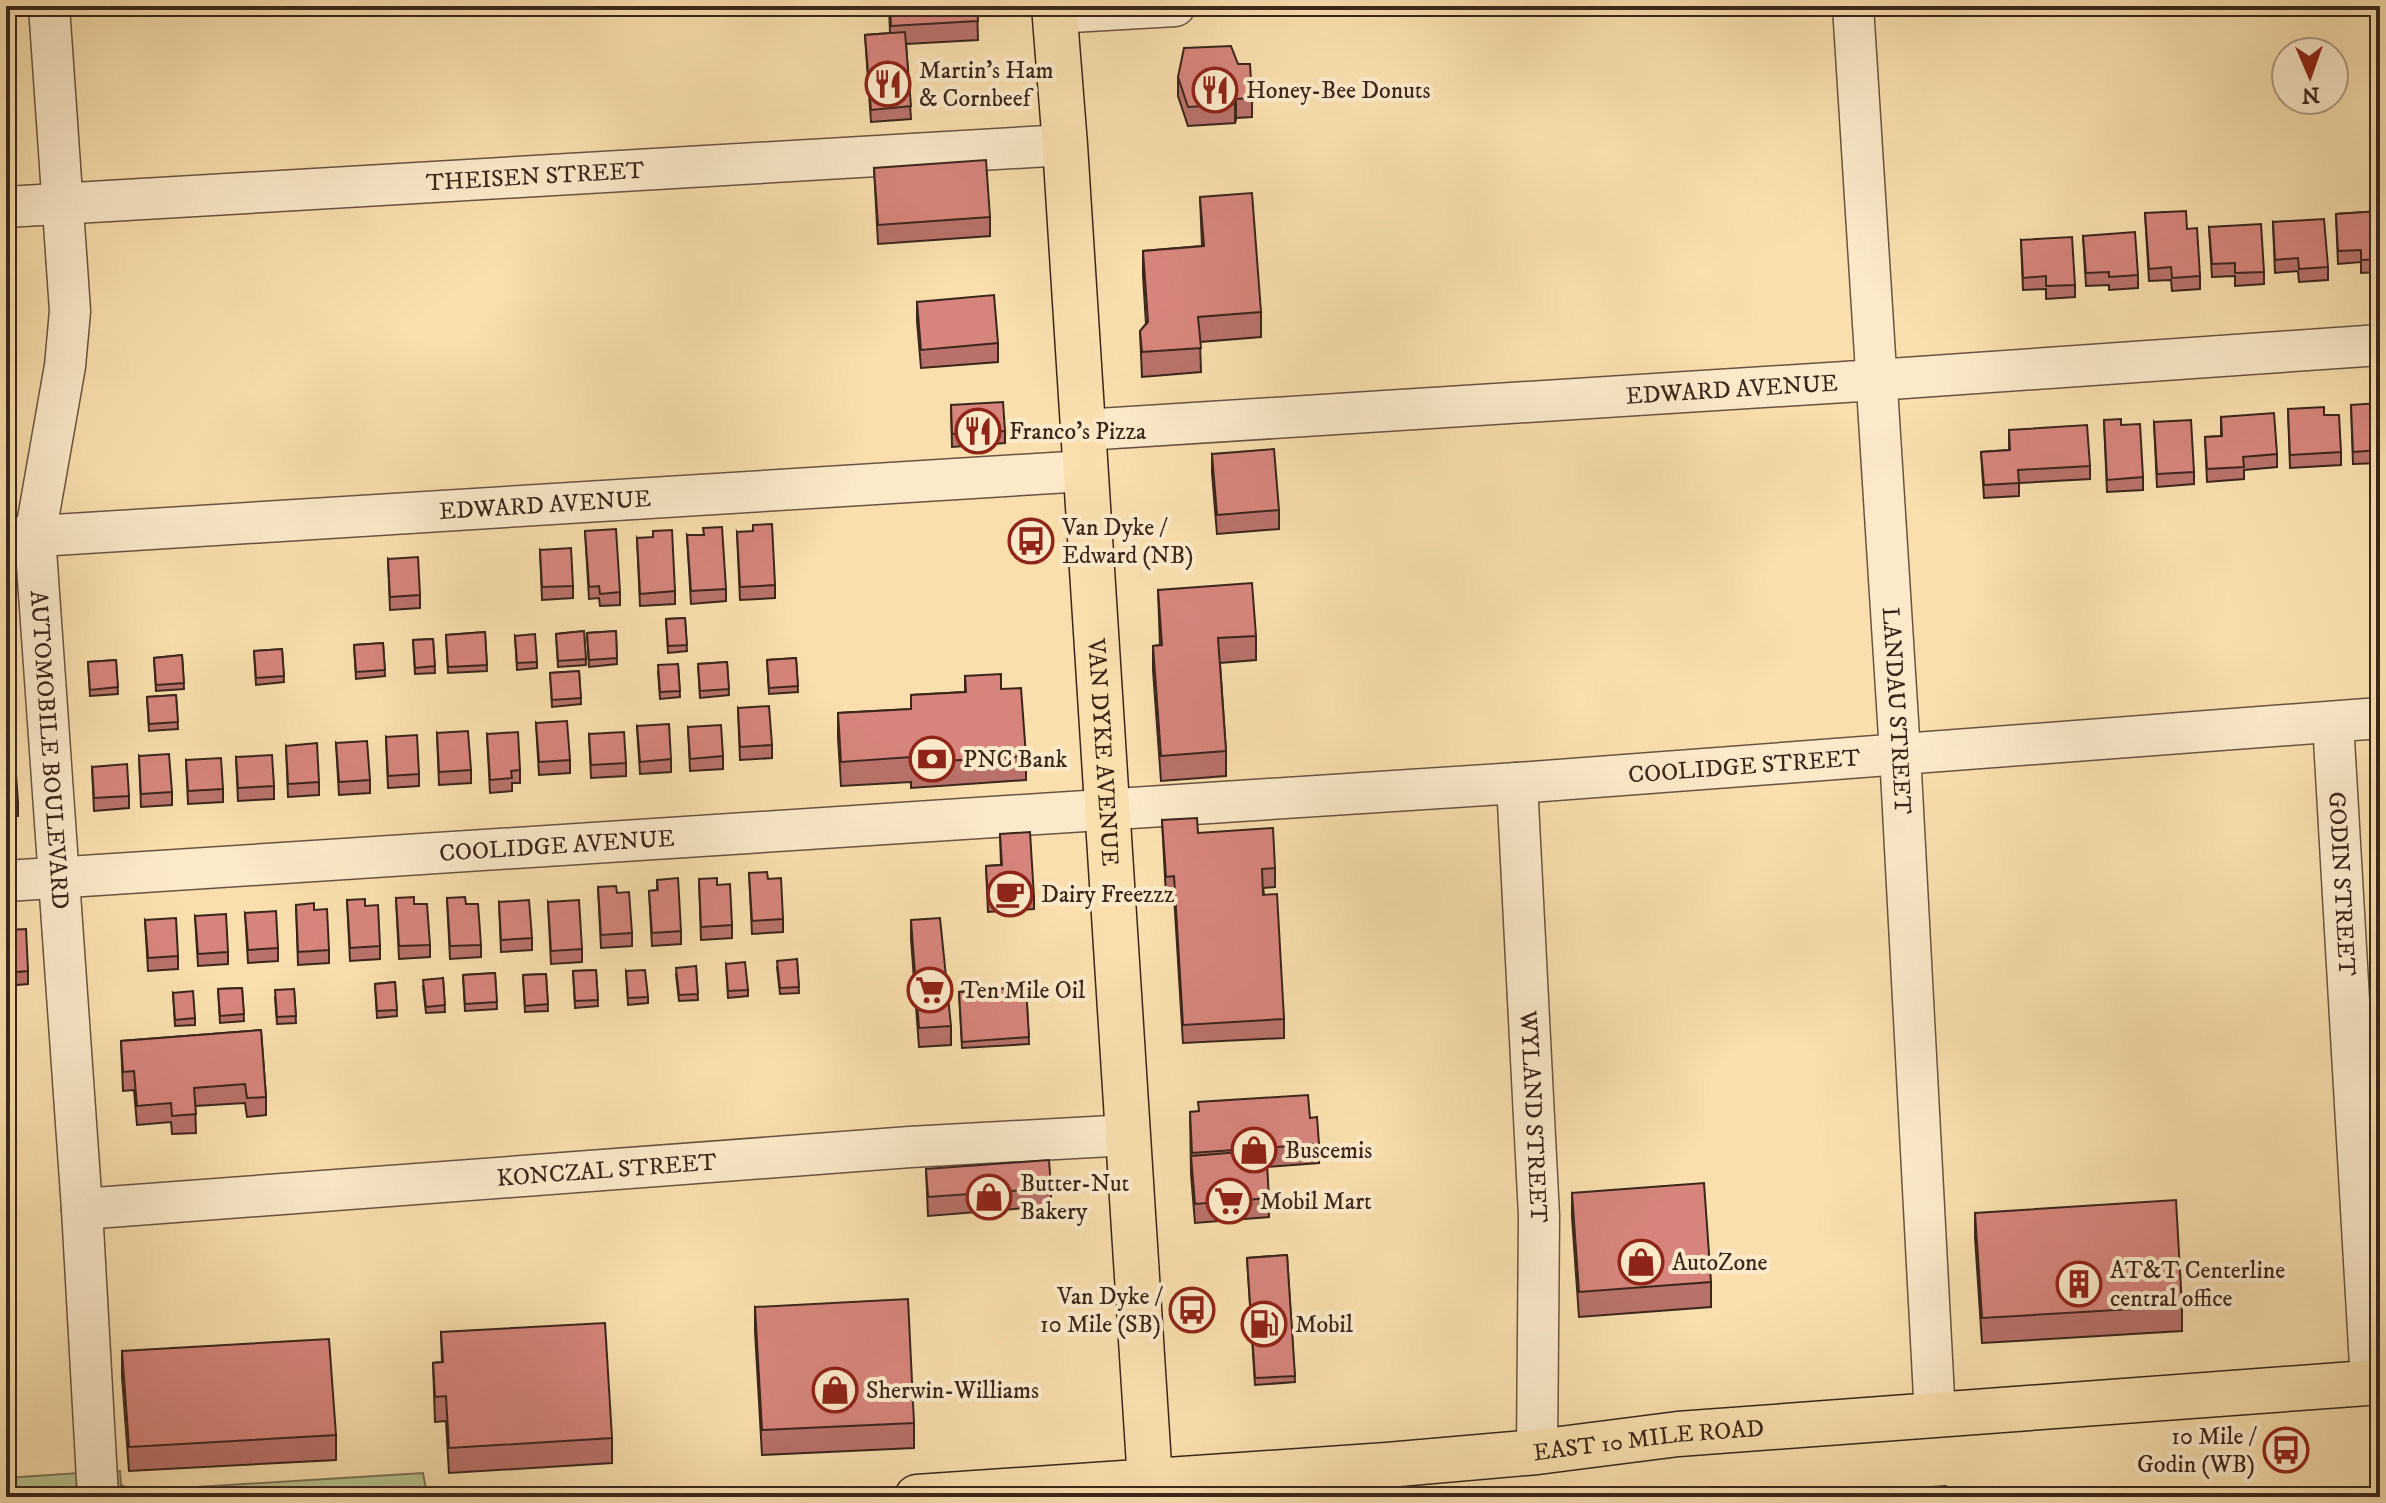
<svg xmlns="http://www.w3.org/2000/svg" width="2386" height="1503" font-family="'IM FELL DW Pica',serif">
<style>
.green{fill:#b7c38f;stroke:#797455;stroke-width:2}
.lines{fill:none;stroke-linecap:round;stroke-linejoin:round}
.minor-casing{stroke:#6a5440;stroke-width:43}
.major-casing{stroke:#3b261b;stroke-width:47}
.minor{stroke:#fbeaca;stroke-width:40}
.major{stroke:#f9dfae;stroke-width:44}
.wall{fill:#b9726b;stroke:#3b261b;stroke-width:2}
.shaded-wall{fill:#965d57;stroke:#3b261b;stroke-width:2}
.building{fill:#d7857c;stroke:#3b261b;stroke-width:2}
.labels{text-anchor:middle;stroke-width:8;stroke-linejoin:round;paint-order:stroke}
.poi-label{font-size:24px;fill:#3b261b;stroke:#fbeaca;text-anchor:start}
.street-label{font-size:24px;fill:#3b261b;stroke:#fbeaca}
</style>
<rect width="100%" height="100%" fill="#f9dfae"/>
<filter id="stains"><feTurbulence type="fractalNoise" baseFrequency=".0025" numOctaves="4"/><feColorMatrix values="0 0 0 0 .2 0 0 0 0 .09 0 0 0 0 .02 0 0 0 .5 -.17"/></filter>
<radialGradient id="worn" r=".72"><stop offset=".6" stop-color="#630" stop-opacity="0"/><stop offset="1" stop-color="#630" stop-opacity=".3"/></radialGradient>
<g class="green">
<path d="M120,1471L121,1485L133,1491L423,1473L426,1489L258,1497H129L120,1490L112,1472Z"/>
<path d="M79,1473L77,1485L69,1497H6V1478Z"/>
</g>
<g class="lines">
<g class="minor-casing">
<g id="minor">
<path id="s1" d="M49,6L70,311L65,366L35,536L82,1209L98,1497"/>
<path id="s2" d="M1853,6L1900,753L1935,1416"/>
<path d="M1054,13L1175,6"/>
<path id="s3" d="M6,207L1065,145"/>
<path id="s4" d="M1083,430L1876,380L2380,345"/>
<path id="s5" d="M6,538L1085,471"/>
<path id="s6" d="M2333,722L2371,1383"/>
<path id="s7" d="M1517,783L1539,1216L1537,1452"/>
<path id="s8" d="M6,881L1517,783L2380,718"/>
<path id="s9" d="M82,1209L910,1147L1129,1135"/>
</g>
</g>
<g class="major-casing">
<g id="major">
<path id="s10" d="M1054,6L1065,145L1151,1497"/>
<path id="s11" d="M917,1497L1387,1465L1537,1452L1678,1434L2380,1382"/>
</g>
</g>
<use href="#minor" class="minor"/>
<use href="#major" class="major"/>
</g>
<g class="wall">
<path d="M889,6H977L978,40L906,44L911,119L871,122L865,35L890,33Z"/>
<path d="M1178,77L1252,98V117L1236,118L1235,123L1188,126L1178,96Z"/>
<path d="M874,168L990,217V236L878,244Z"/>
<path d="M1200,197L1261,312V337L1200,342L1201,372L1142,377L1140,331L1146,324L1143,275V251L1202,246Z"/>
<path d="M2380,211V272L2361,273V262L2338,264L2336,214Z"/>
<path d="M2145,213L2187,229L2200,276V289L2172,291L2171,280L2149,281Z"/>
<path d="M2273,222L2328,267V280L2299,282L2298,271L2275,273Z"/>
<path d="M2209,227L2264,272V284L2235,286V276L2212,277Z"/>
<path d="M2083,236L2138,275V288L2109,290V285L2086,286Z"/>
<path d="M2021,240L2075,285V297L2046,299V289L2023,290Z"/>
<path d="M917,302L998,343V362L921,368L917,321Z"/>
<path d="M951,405L1005,431V443L952,447Z"/>
<path d="M2351,405L2380,413V463L2353,464Z"/>
<path d="M2288,409L2324,415L2341,452V465L2290,468Z"/>
<path d="M2221,417L2277,454V467L2244,470V479L2207,482L2205,437L2221,436Z"/>
<path d="M2104,420L2121,425L2143,477V490L2107,492Z"/>
<path d="M2154,422L2194,472V484L2157,487Z"/>
<path d="M2009,430L2090,466V479L2019,483V496L1984,498L1981,452L2009,450Z"/>
<path d="M1212,454L1279,510V529L1217,534L1212,473Z"/>
<path d="M585,531L620,592V605L600,606L599,598L589,599Z"/>
<path d="M737,532L775,585V598L740,600Z"/>
<path d="M687,535L726,589V601L691,604Z"/>
<path d="M637,538L675,591V604L640,606Z"/>
<path d="M540,550L573,586V598L542,600Z"/>
<path d="M388,559L420,595V608L390,610Z"/>
<path d="M1158,590L1256,636V660L1220,663L1226,751V776L1161,781L1153,670V646L1160,645Z"/>
<path d="M685,618L687,651L668,653L666,619Z"/>
<path d="M584,631L586,665L558,667L556,634Z"/>
<path d="M616,631L617,664L589,667L587,633Z"/>
<path d="M485,632L487,671L448,673L446,635Z"/>
<path d="M515,636L537,662V668L517,670Z"/>
<path d="M433,639L435,673L415,674L413,640Z"/>
<path d="M383,643L385,676L356,679L354,645Z"/>
<path d="M282,649L284,682L256,685L254,651Z"/>
<path d="M182,655L184,689L156,691L154,658Z"/>
<path d="M796,658L798,692L769,694L767,660Z"/>
<path d="M116,660L118,694L90,696L88,662Z"/>
<path d="M727,662L729,695L700,698L698,664Z"/>
<path d="M678,664L680,697L660,699L658,671Z"/>
<path d="M579,671L581,704L552,707L550,673Z"/>
<path d="M965,676L1001,689L1026,756V780L911,788V782L841,786L838,738V713L911,709V695L965,692Z"/>
<path d="M176,695L178,729L149,731L147,697Z"/>
<path d="M738,708L772,745V758L740,760Z"/>
<path d="M536,723L570,760V773L539,775Z"/>
<path d="M637,726L671,759V772L640,774Z"/>
<path d="M688,727L723,756V769L690,771Z"/>
<path d="M437,733L471,770V783L439,785Z"/>
<path d="M487,734L520,770V783H512V791L490,793Z"/>
<path d="M589,734L626,763V776L591,778Z"/>
<path d="M386,737L419,774V786L388,788Z"/>
<path d="M336,743L370,780V793L339,795Z"/>
<path d="M286,746L319,782V795L288,797Z"/>
<path d="M139,756L172,792V805L141,807Z"/>
<path d="M236,757L274,786V799L238,801Z"/>
<path d="M186,760L223,789V802L188,804Z"/>
<path d="M6,761L18,803V816H6Z"/>
<path d="M92,767L129,796V808L94,811Z"/>
<path d="M1162,820L1198,833L1275,868V887L1263,888L1284,1019V1038L1183,1043L1174,895L1166,896Z"/>
<path d="M1000,834L1034,897V909L988,912L986,866L1001,865Z"/>
<path d="M749,873L768,879L783,919V932L752,934Z"/>
<path d="M699,879L717,885L732,925V938L701,940Z"/>
<path d="M657,880L681,931V944L652,946L649,891L657,890Z"/>
<path d="M598,887L617,893L632,933V946L601,948Z"/>
<path d="M396,898L414,904L430,945V957L399,959Z"/>
<path d="M447,898L466,904L481,945V957L450,959Z"/>
<path d="M347,900L365,906L380,946V959L350,961Z"/>
<path d="M499,902L532,938V950L501,952Z"/>
<path d="M548,902L582,949V962L551,964Z"/>
<path d="M296,905L314,910L329,950V963L298,965Z"/>
<path d="M245,913L278,948V961L248,963Z"/>
<path d="M195,916L228,952V964L198,966Z"/>
<path d="M145,920L178,956V969L148,971Z"/>
<path d="M911,920L951,1026V1045L919,1047L911,939Z"/>
<path d="M6,930L28,971V984L6,986Z"/>
<path d="M797,959L799,993L780,994L777,967Z"/>
<path d="M726,964L748,990V996L728,998Z"/>
<path d="M696,966L698,1000L679,1001L676,974Z"/>
<path d="M596,970L598,1006L575,1008L573,971Z"/>
<path d="M626,971L648,997V1003L628,1005Z"/>
<path d="M495,973L497,1009L465,1011L463,975Z"/>
<path d="M546,974L548,1011L525,1012L523,975Z"/>
<path d="M443,978L445,1012L426,1013L423,986Z"/>
<path d="M395,982L397,1016L377,1018L375,984Z"/>
<path d="M1026,987L1029,1044L962,1048L959,992Z"/>
<path d="M242,988L244,1021L220,1023L218,989Z"/>
<path d="M294,989L296,1023L277,1024L275,997Z"/>
<path d="M173,993L195,1018V1025L175,1026Z"/>
<path d="M261,1030L266,1097V1115L247,1117L245,1103L195,1106L196,1133L172,1134L171,1122L137,1125L134,1090L123,1091L121,1041Z"/>
<path d="M1190,1112L1310,1118L1319,1144V1163L1267,1167L1269,1217L1195,1223L1191,1174Z"/>
<path d="M926,1169L1051,1188V1206L928,1216Z"/>
<path d="M1572,1193L1711,1282V1307L1579,1317L1572,1217Z"/>
<path d="M1975,1213L2182,1306V1331L1982,1343L1975,1237Z"/>
<path d="M1287,1255L1295,1382L1255,1385L1247,1258Z"/>
<path d="M755,1307L914,1423V1448L762,1455L755,1331Z"/>
<path d="M441,1332L612,1438V1463L449,1473L446,1421L435,1422L433,1363L442,1362Z"/>
<path d="M122,1351L336,1435V1460L129,1471L122,1376Z"/>
</g>
<path class="shaded-wall" d="M1236,99V118L1235,123V104Z"/>
<g class="building">
<path d="M890,6H977L978,21L891,26Z"/>
<path d="M905,32L911,106L871,110L865,35Z"/>
<path d="M1231,46L1238,64H1250L1252,98L1236,99L1235,104L1188,107L1178,77L1184,48Z"/>
<path d="M986,160L990,217L878,225L874,168Z"/>
<path d="M1252,193L1261,312L1198,317L1201,348L1142,352L1140,331L1148,322L1143,251L1204,246L1200,197Z"/>
<path d="M2186,211L2187,229L2197,228L2200,276L2172,278L2171,267L2149,269L2145,213Z"/>
<path d="M2380,211V259L2361,260V250L2338,251L2336,214Z"/>
<path d="M2324,219L2328,267L2299,269L2298,258L2275,260L2273,222Z"/>
<path d="M2261,224L2264,272L2235,273V263L2212,264L2209,227Z"/>
<path d="M2135,232L2138,275L2109,277V272L2086,273L2083,236Z"/>
<path d="M2072,237L2075,285L2046,286V276L2023,278L2021,240Z"/>
<path d="M994,295L998,343L921,350L917,302Z"/>
<path d="M1003,402L1005,431L952,434L951,405Z"/>
<path d="M2379,403L2380,450L2353,452L2351,405Z"/>
<path d="M2324,407V415H2339L2341,452L2290,455L2288,409Z"/>
<path d="M2274,413L2277,454L2243,457L2244,467L2207,469L2205,437L2222,436L2221,417Z"/>
<path d="M2121,419V425L2140,424L2143,477L2107,480L2104,420Z"/>
<path d="M2191,420L2194,472L2157,474L2154,422Z"/>
<path d="M2087,425L2090,466L2018,470L2019,483L1984,485L1981,452L2010,450L2009,430Z"/>
<path d="M1274,449L1279,510L1217,515L1212,454Z"/>
<path d="M772,524L775,585L740,587L737,532L753,531V525Z"/>
<path d="M722,527L726,589L691,591L687,535H704L703,528Z"/>
<path d="M616,529L620,592L600,594L599,586L589,587L585,531Z"/>
<path d="M672,530L675,591L640,594L637,538L653,537V531Z"/>
<path d="M571,548L573,586L542,587L540,550Z"/>
<path d="M418,557L420,595L390,597L388,559Z"/>
<path d="M1252,583L1256,636L1218,638L1226,751L1161,756L1153,646L1162,645L1158,590Z"/>
<path d="M685,618L687,645L668,646L666,619Z"/>
<path d="M584,631L586,659L558,661L556,634Z"/>
<path d="M616,631L617,658L589,660L587,633Z"/>
<path d="M485,632L487,665L448,667L446,635Z"/>
<path d="M535,634L537,662L517,663L515,636Z"/>
<path d="M433,639L435,666L415,668L413,640Z"/>
<path d="M383,643L385,670L356,672L354,645Z"/>
<path d="M282,649L284,676L256,678L254,651Z"/>
<path d="M182,655L184,683L156,685L154,658Z"/>
<path d="M796,658L798,686L769,688L767,660Z"/>
<path d="M116,660L118,687L90,690L88,662Z"/>
<path d="M727,662L729,689L700,691L698,664Z"/>
<path d="M678,664L680,691L660,692L658,665Z"/>
<path d="M579,671L581,698L552,700L550,673Z"/>
<path d="M1001,674V689L1021,688L1026,756L911,763V757L841,762L838,713L911,709V695L966,692L965,676Z"/>
<path d="M176,695L178,722L149,724L147,697Z"/>
<path d="M769,706L772,745L740,747L738,708Z"/>
<path d="M567,721L570,760L539,762L536,723Z"/>
<path d="M669,724L671,759L640,762L637,726Z"/>
<path d="M721,725L723,756L690,759L688,727Z"/>
<path d="M468,731L471,770L439,772L437,733Z"/>
<path d="M518,732L520,770L511,771L512,778L490,780L487,734Z"/>
<path d="M624,732L626,763L591,765L589,734Z"/>
<path d="M417,735L419,774L388,776L386,737Z"/>
<path d="M367,741L370,780L339,782L336,743Z"/>
<path d="M317,743L319,782L288,784L286,746Z"/>
<path d="M169,754L172,792L141,794L139,756Z"/>
<path d="M272,755L274,786L238,788L236,757Z"/>
<path d="M221,758L223,789L188,791L186,760Z"/>
<path d="M15,760L18,803L6,804V761Z"/>
<path d="M127,764L129,796L94,798L92,767Z"/>
<path d="M1197,818L1198,833L1273,828L1275,868L1262,869L1263,895L1277,894L1284,1019L1183,1025L1174,876L1166,877L1162,820Z"/>
<path d="M1030,832L1034,897L988,900L986,866L1002,865L1000,834Z"/>
<path d="M767,872L768,879L781,878L783,919L752,921L749,873Z"/>
<path d="M678,878L681,931L652,933L649,891L658,890L657,880Z"/>
<path d="M717,878V885L730,884L732,925L701,927L699,879Z"/>
<path d="M616,886L617,893L629,892L632,933L601,935L598,887Z"/>
<path d="M414,897V904H427L430,945L399,946L396,898Z"/>
<path d="M465,897L466,904H478L481,945L450,946L447,898Z"/>
<path d="M365,899V906L378,905L380,946L350,948L347,900Z"/>
<path d="M529,900L532,938L501,940L499,902Z"/>
<path d="M579,900L582,949L551,951L548,902Z"/>
<path d="M314,903V910L327,909L329,950L298,952L296,905Z"/>
<path d="M276,911L278,948L248,950L245,913Z"/>
<path d="M226,914L228,952L198,954L195,916Z"/>
<path d="M176,918L178,956L148,958L145,920Z"/>
<path d="M940,918L951,1026L919,1028L911,920Z"/>
<path d="M26,929L28,971L6,973V930Z"/>
<path d="M797,959L799,987L780,988L777,961Z"/>
<path d="M745,962L748,990L728,991L726,964Z"/>
<path d="M696,966L698,994L679,995L676,968Z"/>
<path d="M596,970L598,1000L575,1001L573,971Z"/>
<path d="M645,970L648,997L628,998L626,971Z"/>
<path d="M495,973L497,1002L465,1004L463,975Z"/>
<path d="M546,974L548,1004L525,1006L523,975Z"/>
<path d="M443,978L445,1005L426,1007L423,980Z"/>
<path d="M395,982L397,1010L377,1011L375,984Z"/>
<path d="M1026,987L1029,1037L962,1042L959,992Z"/>
<path d="M242,988L244,1014L220,1016L218,989Z"/>
<path d="M294,989L296,1016L277,1017L275,990Z"/>
<path d="M193,991L195,1018L175,1020L173,993Z"/>
<path d="M261,1030L266,1097L247,1098L245,1084L194,1088L196,1114L172,1116L171,1103L137,1106L134,1071L123,1072L121,1041Z"/>
<path d="M1308,1095L1310,1118L1317,1117L1319,1144L1192,1153L1190,1112L1199,1111L1198,1102Z"/>
<path d="M1266,1150L1269,1198L1195,1204L1191,1156Z"/>
<path d="M1049,1160L1051,1188L928,1197L926,1169Z"/>
<path d="M1704,1183L1711,1282L1579,1292L1572,1193Z"/>
<path d="M2176,1200L2182,1306L1982,1318L1975,1213Z"/>
<path d="M1287,1255L1295,1376L1255,1378L1247,1258Z"/>
<path d="M908,1299L914,1423L762,1430L755,1307Z"/>
<path d="M605,1323L612,1438L449,1448L446,1396L435,1397L433,1363L443,1362L441,1332Z"/>
<path d="M329,1339L336,1435L129,1447L122,1351Z"/>
<path d="M1946,1486L1947,1497H1868V1491Z"/>
</g>
<defs>
<g id="restaurant-ring" transform="scale(2.3)"><circle r="9.5" fill="#fbeaca" stroke="#8f2418" stroke-width="1.5"/><path d="M-5-6h1v4h1v-4h1v4h1v-4h1v5L-1.5 .5V6h-2V.5L-5-1ZM5-6V6H3V1.5H1.5Q1.5-4 5-6Z" fill="#8f2418"/></g>
<g id="bus-ring" transform="scale(2.3)"><circle r="9.5" fill="#fbeaca" stroke="#8f2418" stroke-width="1.5"/><path d="M-5-6H5V4H4V6H2V4H-2V6H-4V4H-5ZM-3.5-4V0h7V-4ZM-3.5 1.2v1.5H-2V1.2ZM2 1.2v1.5H3.5V1.2Z" fill="#8f2418"/></g>
<g id="bank-ring" transform="scale(2.3)"><circle r="9.5" fill="#fbeaca" stroke="#8f2418" stroke-width="1.5"/><path d="M-6-4H6V4H-6ZM0-2.3a2.3 2.3 0 1 0 0 4.6a2.3 2.3 0 1 0 0-4.6Z" fill="#8f2418"/></g>
<g id="cafe-ring" transform="scale(2.3)"><circle r="9.5" fill="#fbeaca" stroke="#8f2418" stroke-width="1.5"/><path d="M-5.5-4.5H6V0H3Q3 3.5 0 3.5H-2.5Q-5.5 3.5-5.5 0ZM3-3.2v2h1.7v-2ZM-6 4.5H4V6H-6Z" fill="#8f2418"/></g>
<g id="supermarket-ring" transform="scale(2.3)"><circle r="9.5" fill="#fbeaca" stroke="#8f2418" stroke-width="1.5"/><path d="M-6-5.5h2.5l.6 2H6L4.5 2H-2.5L-4.4-4H-6ZM-1.5 3.2a1.3 1.3 0 1 0 .1 0ZM3 3.2a1.3 1.3 0 1 0 .1 0Z" fill="#8f2418"/></g>
<g id="shop-ring" transform="scale(2.3)"><circle r="9.5" fill="#fbeaca" stroke="#8f2418" stroke-width="1.5"/><path d="M-5-2.5h2.3a2.7 3.5 0 0 1 5.4 0H5L5.5 6h-11ZM-1.5-2.5h3a1.5 2.3 0 0 0-3 0Z" fill="#8f2418"/></g>
<g id="building-ring" transform="scale(2.3)"><circle r="9.5" fill="#fbeaca" stroke="#8f2418" stroke-width="1.5"/><path d="M-4-6H4V6H1V3H-1V6H-4ZM-2.5-4.3h1.7v1.8h-1.7ZM.8-4.3h1.7v1.8H.8ZM-2.5-1h1.7V.8h-1.7ZM.8-1h1.7V.8H.8Z" fill="#8f2418"/></g>
<g id="fuel-ring" transform="scale(2.3)"><circle r="9.5" fill="#fbeaca" stroke="#8f2418" stroke-width="1.5"/><path d="M-5.5-6h7V0h2V4h1.3V-2.5L3-4.5l.8-.8L6-3V5H2.5V1h-1V6h-7ZM-4.2-4.7v3.2H.2V-4.7Z" fill="#8f2418"/></g>
</defs>
<g fill-rule="evenodd">
<use href="#restaurant-ring" x="888" y="84"/>
<use href="#restaurant-ring" x="1215" y="90"/>
<use href="#restaurant-ring" x="978" y="431"/>
<use href="#bus-ring" x="1031" y="541"/>
<use href="#bank-ring" x="932" y="759"/>
<use href="#cafe-ring" x="1010" y="894"/>
<use href="#supermarket-ring" x="930" y="990"/>
<use href="#shop-ring" x="1254" y="1150"/>
<use href="#shop-ring" x="989" y="1197"/>
<use href="#supermarket-ring" x="1229" y="1201"/>
<use href="#shop-ring" x="1641" y="1262"/>
<use href="#building-ring" x="2079" y="1284"/>
<use href="#bus-ring" x="1192" y="1310"/>
<use href="#fuel-ring" x="1264" y="1324"/>
<use href="#shop-ring" x="835" y="1390"/>
<use href="#bus-ring" x="2286" y="1450"/>
</g>
<g class="labels">
<g class="poi-label">
<text x="919" y="78">Martin's Ham<tspan x="919" dy="28">&amp; Cornbeef</tspan></text>
<text x="1246" y="98">Honey-Bee Donuts</text>
<text x="1009" y="439">Franco's Pizza</text>
<text x="1062" y="535">Van Dyke /<tspan x="1062" dy="28">Edward (NB)</tspan></text>
<text x="963" y="767">PNC Bank</text>
<text x="1041" y="902">Dairy Freezzz</text>
<text x="961" y="998">Ten Mile Oil</text>
<text x="1285" y="1158">Buscemis</text>
<text x="1020" y="1191">Butter-Nut<tspan x="1020" dy="28">Bakery</tspan></text>
<text x="1260" y="1209">Mobil Mart</text>
<text x="1672" y="1270">AutoZone</text>
<text x="2110" y="1278">AT&amp;T Centerline<tspan x="2110" dy="28">central office</tspan></text>
<text x="1161" y="1304" text-anchor="end">Van Dyke /<tspan x="1161" dy="28">10 Mile (SB)</tspan></text>
<text x="1295" y="1332">Mobil</text>
<text x="866" y="1398">Sherwin-Williams</text>
<text x="2255" y="1444" text-anchor="end">10 Mile /<tspan x="2255" dy="28">Godin (WB)</tspan></text>
</g>
<g class="street-label">
<text dy="8" stroke="none"><textPath href="#s3" startOffset="530">THEISEN STREET</textPath></text>
<text dy="8" stroke="none"><textPath href="#s4" startOffset="650">EDWARD AVENUE</textPath></text>
<text dy="8" stroke="none"><textPath href="#s5" startOffset="540">EDWARD AVENUE</textPath></text>
<text dy="8" stroke="none"><textPath href="#s2" startOffset="706">LANDAU STREET</textPath></text>
<text dy="8" stroke="none"><textPath href="#s1" startOffset="748">AUTOMOBILE BOULEVARD</textPath></text>
<text dy="8" stroke="none"><textPath href="#s10" startOffset="748">VAN DYKE AVENUE</textPath></text>
<text dy="8" stroke="none"><textPath href="#s8" startOffset="1742">COOLIDGE STREET</textPath></text>
<text dy="8" stroke="none"><textPath href="#s8" startOffset="552">COOLIDGE AVENUE</textPath></text>
<text dy="8" stroke="none"><textPath href="#s6" startOffset="162">GODIN STREET</textPath></text>
<text dy="8" stroke="none"><textPath href="#s7" startOffset="334">WYLAND STREET</textPath></text>
<text dy="8" stroke="none"><textPath href="#s9" startOffset="526">KONCZAL STREET</textPath></text>
<text dy="8" stroke="none"><textPath href="#s11" startOffset="734">EAST 10 MILE ROAD</textPath></text>
</g>
</g>
<rect width="2386" height="1503" fill="none" stroke="#f9dfae" stroke-width="32"/>
<rect x="8" y="8" width="2370" height="1487" fill="none" stroke="#3b261b" stroke-width="4"/>
<rect x="16" y="16" width="2354" height="1471" fill="none" stroke="#3b261b" stroke-width="2"/>
<g transform="translate(2310 76) rotate(178)"><circle r="38" fill="#fbeaca" stroke="#ae9c84" stroke-width="2"/>
<path d="M0-6L14 30L0 20L-14 30Z" fill="#8f2418"/>
<text y="-12" font-size="22" font-weight="bold" text-anchor="middle" fill="#3b261b">N</text>
</g>
<rect width="100%" height="100%" filter="url(#stains)"/>
<rect width="100%" height="100%" fill="url(#worn)"/>
</svg>
